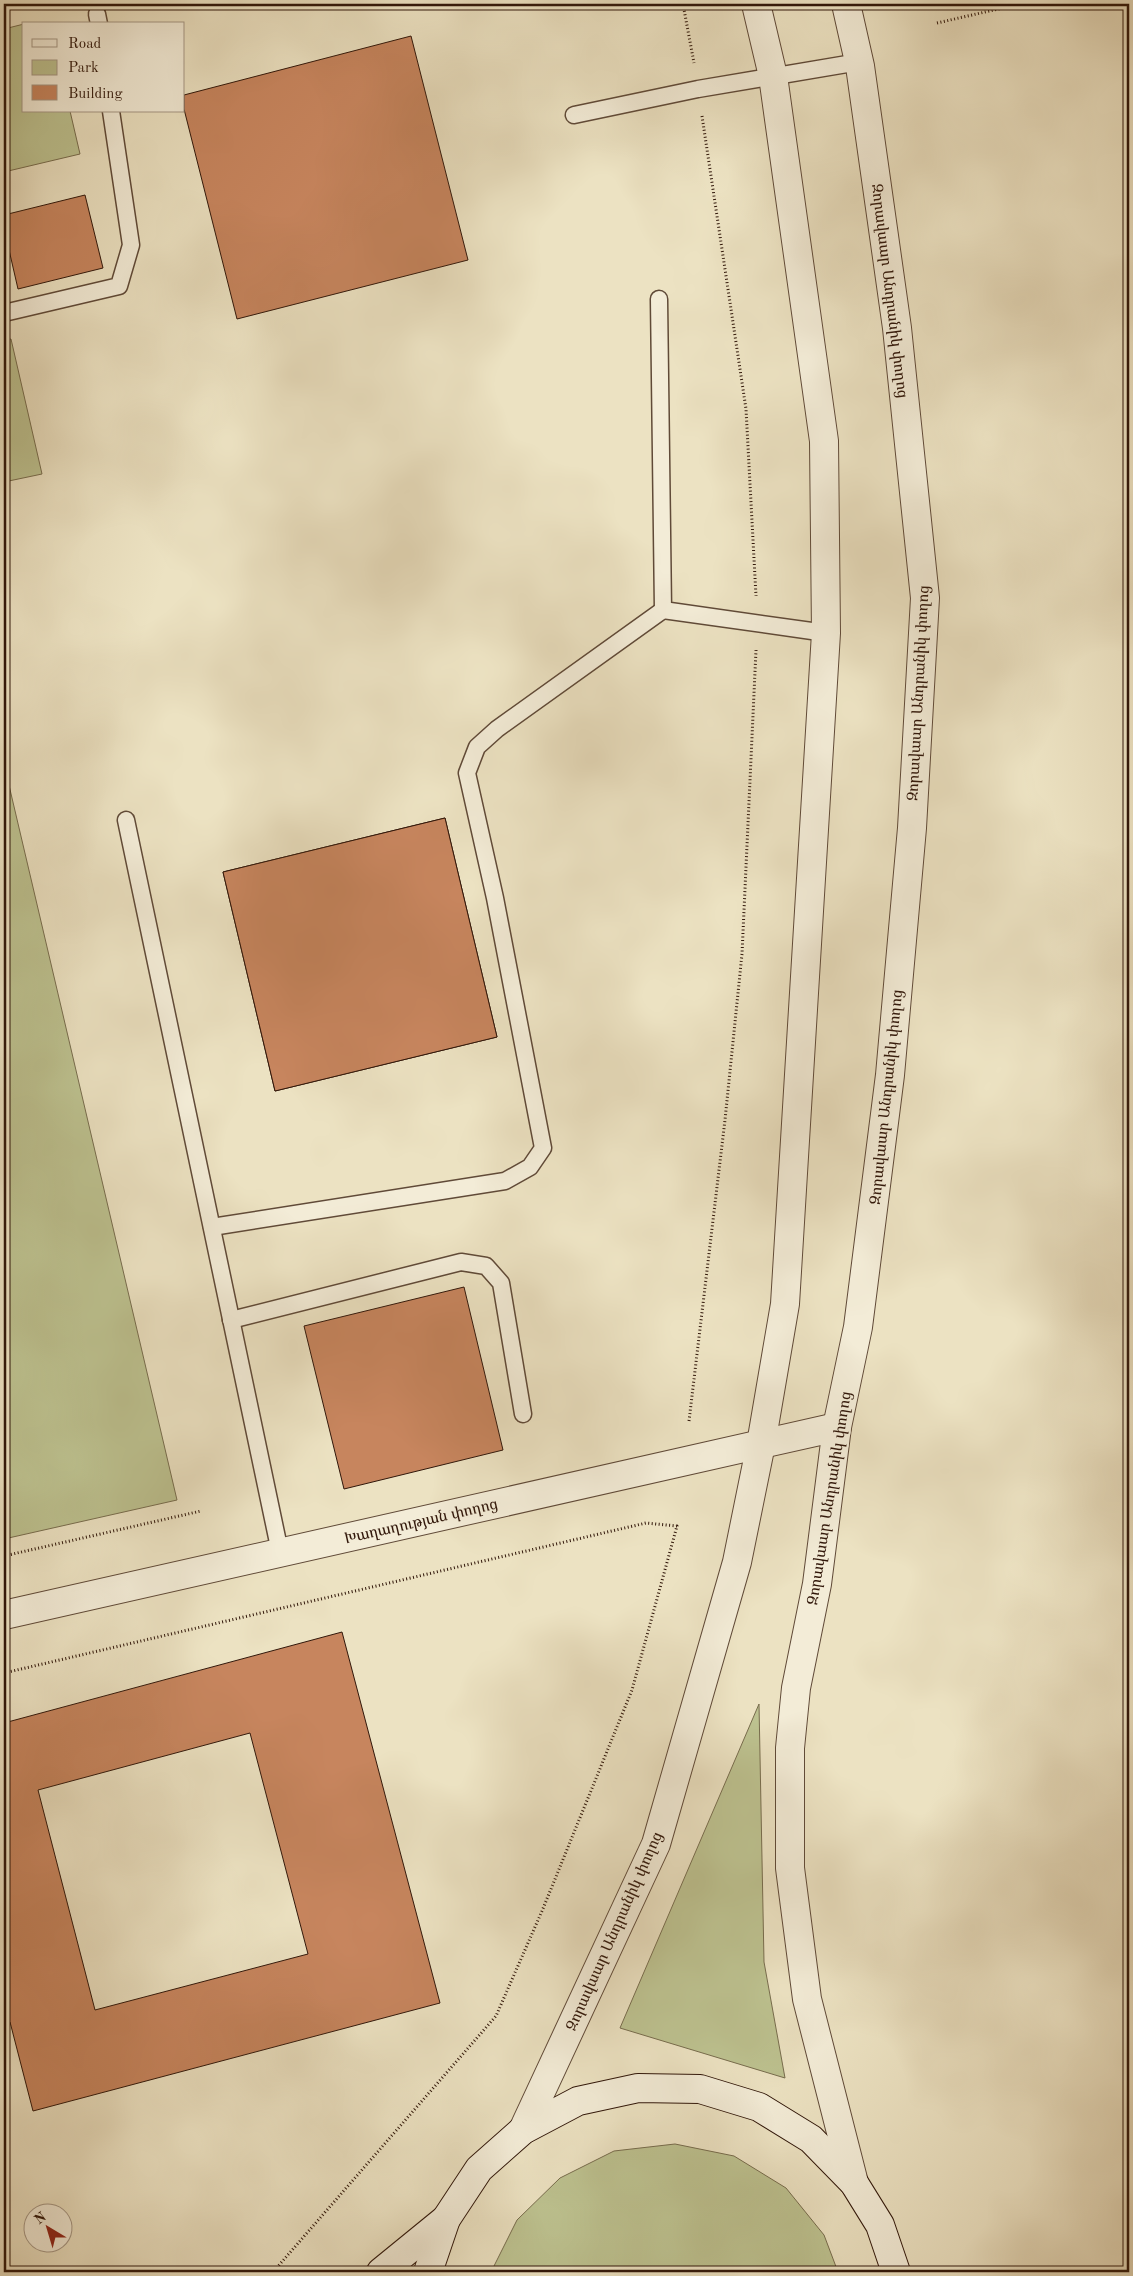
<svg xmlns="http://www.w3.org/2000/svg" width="1133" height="2276" font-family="'Old Standard TT','Noto Serif Armenian',serif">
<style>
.green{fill:#bdc290;stroke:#776c4d}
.building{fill:#c7855e;stroke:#31170a;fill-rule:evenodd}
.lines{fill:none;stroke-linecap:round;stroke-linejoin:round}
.lane-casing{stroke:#604a38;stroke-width:19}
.street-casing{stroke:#604a38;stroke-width:30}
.secondary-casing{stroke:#31170a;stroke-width:30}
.path{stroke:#31170a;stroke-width:3;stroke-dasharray:1 2.5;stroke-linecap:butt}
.lane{stroke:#f3ecd7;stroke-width:16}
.street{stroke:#f3ecd7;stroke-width:28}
.secondary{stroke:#f3ecd7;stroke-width:28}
.labels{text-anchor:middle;stroke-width:4;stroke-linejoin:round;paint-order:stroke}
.street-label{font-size:15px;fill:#31170a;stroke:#f3ecd7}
</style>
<rect width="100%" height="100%" fill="#ece2c2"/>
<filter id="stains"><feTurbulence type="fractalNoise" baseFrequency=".004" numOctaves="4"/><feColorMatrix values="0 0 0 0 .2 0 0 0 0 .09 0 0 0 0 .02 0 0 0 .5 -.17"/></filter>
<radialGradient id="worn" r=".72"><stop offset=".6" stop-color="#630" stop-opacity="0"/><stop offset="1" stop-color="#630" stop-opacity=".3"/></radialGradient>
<g class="green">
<path d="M24,24V111H70L80,154L4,172V29Z"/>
<path d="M11,339L42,474L4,482V340Z"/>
<path d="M4,764L177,1500L4,1539V763Z"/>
<path d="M759,1704L764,1962L785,2078L620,2028Z"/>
<path d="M675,2144L734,2156L786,2188L824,2235L838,2272H491L517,2220L560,2178L614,2151Z"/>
</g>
<g class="building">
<path d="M411,36L468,260L237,319L184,109V95Z"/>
<path d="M85,195L103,268L18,289L4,228V215Z"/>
<path d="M445,818L497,1037L275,1091L223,872ZM409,879L439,1001L326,1029L296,907Z"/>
<path d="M445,818L497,1037L275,1091L223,872Z"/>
<path d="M464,1287L503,1450L344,1489L304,1326Z"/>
<path d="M342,1632L440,2003L33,2111L10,2022L4,2024V1723ZM250,1733L308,1954L95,2010L38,1790Z"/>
</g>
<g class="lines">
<g class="lane-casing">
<g id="lane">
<path d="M97,14L99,24"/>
<path d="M574,115L698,89L859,62"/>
<path d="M659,299L663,610L826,633"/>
<path d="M4,313L119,286L131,245L111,111"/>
<path d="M126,820L280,1552"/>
<path d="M212,1227L505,1181L530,1167L543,1148L495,898L467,773L477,747L497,729L663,610"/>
<path d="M231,1320L461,1262L486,1266L501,1283L523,1414"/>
</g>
</g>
<g class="street-casing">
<g id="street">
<path d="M846,4L860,66L897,328L925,598L912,828L890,1075L858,1327L837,1427L817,1584L796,1688L790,1748V1868L807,1999L854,2183"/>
<path d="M4,1615L837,1427"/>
<path d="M523,2130L656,1844L737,1562L761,1444L785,1304L826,633L824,441L773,76L756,4"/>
</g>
</g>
<g class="secondary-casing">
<g id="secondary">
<path d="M381,2272L446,2219"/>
<path d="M428,2272L446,2219L479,2169L523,2130L578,2101L638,2088L700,2089L759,2107L811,2139L854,2183L880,2225L896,2272"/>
</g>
</g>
<g class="path">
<path d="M683,4L694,63"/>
<path d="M937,23L1020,4"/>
<path d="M702,116L746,409L756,596"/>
<path d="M689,1421L725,1120L742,954L756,650"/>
<path d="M4,1556L201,1511"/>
<path d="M4,1673L646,1523L677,1526L632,1690L542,1911L496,2016L273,2272"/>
</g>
<use href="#lane" class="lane"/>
<use href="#street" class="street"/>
<use href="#secondary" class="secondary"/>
</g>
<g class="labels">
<g class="street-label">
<text transform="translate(890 291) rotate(83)" y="5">Զորավաար Անդրանիկ փողոց</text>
<text transform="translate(918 693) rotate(-87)" y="5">Զորավաար Անդրանիկ փողոց</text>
<text transform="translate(886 1097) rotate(-84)" y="5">Զորավաար Անդրանիկ փողոց</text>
<text transform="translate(829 1498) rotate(-81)" y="5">Զորավաար Անդրանիկ փողոց</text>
<text transform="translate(421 1521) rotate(-13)" y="5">Խաղաղության փողոց</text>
<text transform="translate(614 1931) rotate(-66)" y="5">Զորավաար Անդրանիկ փողոց</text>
</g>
</g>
<rect width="1133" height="2276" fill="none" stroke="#ece2c2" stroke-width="20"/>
<rect x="5" y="5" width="1123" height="2266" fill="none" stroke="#31170a" stroke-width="2.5"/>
<rect x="10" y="10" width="1113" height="2256" fill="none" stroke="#31170a"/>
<rect x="22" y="22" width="162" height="90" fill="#f3ecd7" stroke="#a59785"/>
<rect x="32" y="39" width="25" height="8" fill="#f3ecd7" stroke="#a59785"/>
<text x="68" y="48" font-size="15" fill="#31170a">Road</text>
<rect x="32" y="60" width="25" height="15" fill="#bdc290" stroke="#a59785"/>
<text x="68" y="72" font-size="15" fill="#31170a">Park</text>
<rect x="32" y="85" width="25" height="15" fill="#c7855e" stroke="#a59785"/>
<text x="68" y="98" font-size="15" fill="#31170a">Building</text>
<g transform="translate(48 2228) rotate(322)"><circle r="24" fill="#f3ecd7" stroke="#a59785"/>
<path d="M0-4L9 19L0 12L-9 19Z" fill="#8f2418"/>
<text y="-8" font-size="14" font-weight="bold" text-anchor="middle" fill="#31170a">N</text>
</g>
<rect width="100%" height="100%" filter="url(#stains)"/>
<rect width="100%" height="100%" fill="url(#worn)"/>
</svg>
